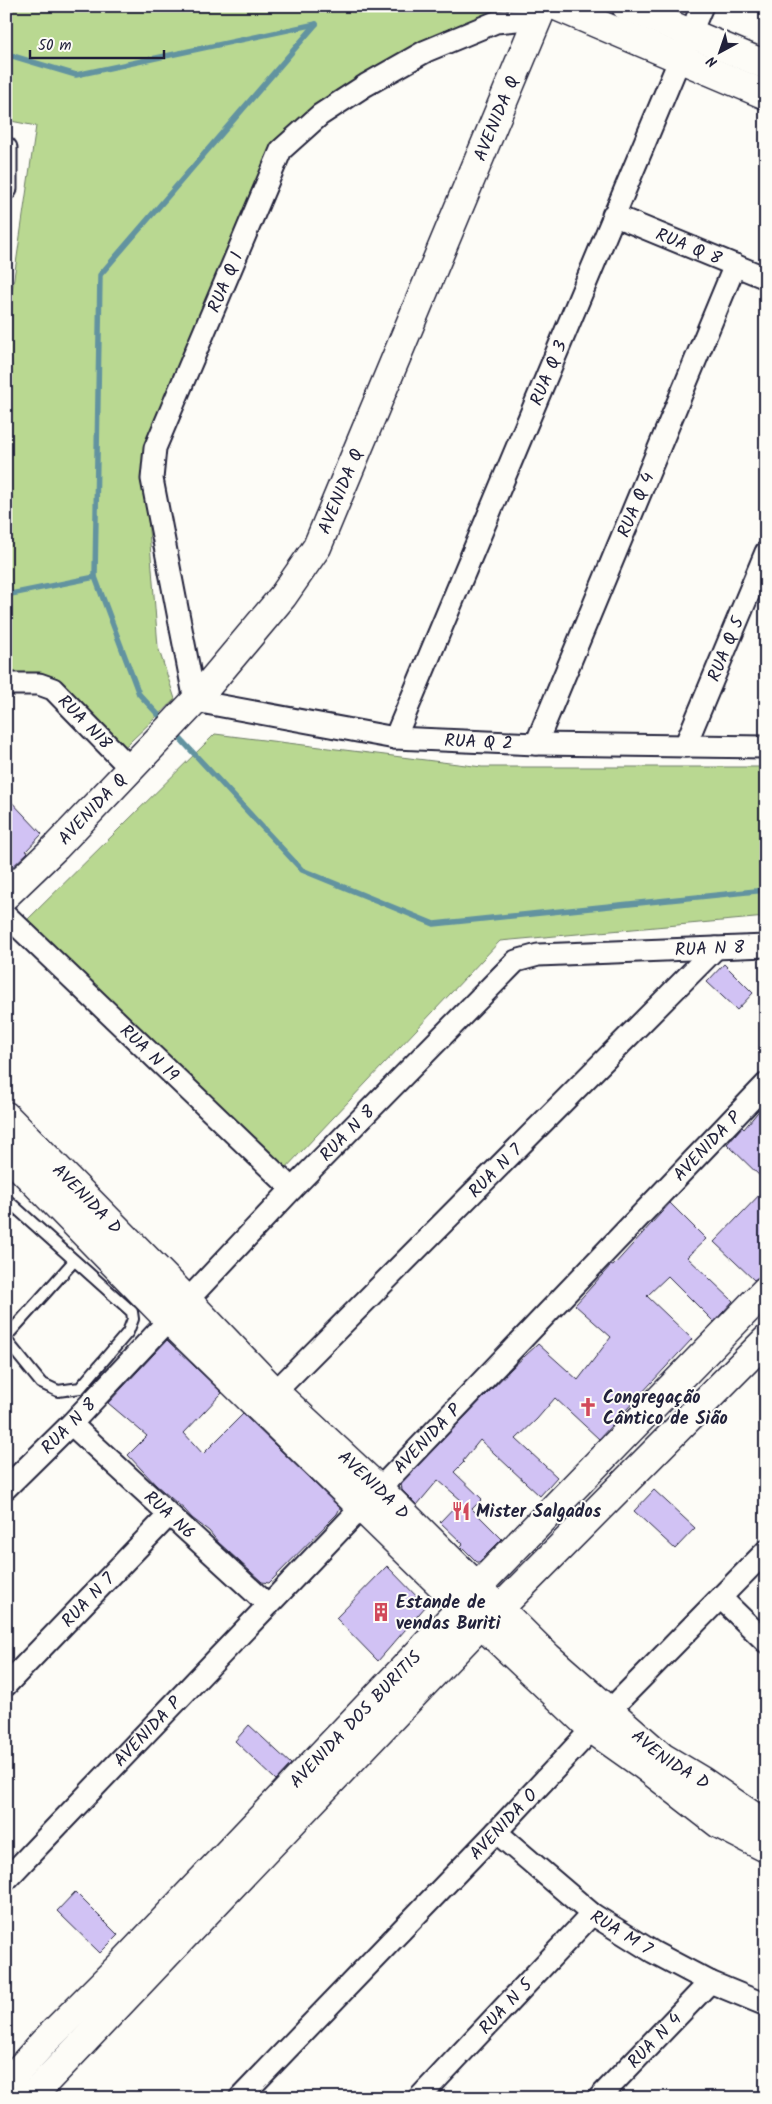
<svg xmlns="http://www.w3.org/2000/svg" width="772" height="2104" font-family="Kalam,sans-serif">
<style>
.green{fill:#b9d891;stroke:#6e7d66}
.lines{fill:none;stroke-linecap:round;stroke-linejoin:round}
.stream{stroke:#6293a0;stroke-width:5.5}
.building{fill:#d1c2f4;stroke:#22223b}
.lane-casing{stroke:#22223b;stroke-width:14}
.street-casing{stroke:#22223b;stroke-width:25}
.secondary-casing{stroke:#22223b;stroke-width:31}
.lane{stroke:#fdfcf7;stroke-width:10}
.street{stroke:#fdfcf7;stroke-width:21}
.secondary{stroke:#fdfcf7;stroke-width:28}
.labels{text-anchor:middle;stroke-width:4;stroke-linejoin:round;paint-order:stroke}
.street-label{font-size:18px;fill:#22223b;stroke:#fdfcf7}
.poi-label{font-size:18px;font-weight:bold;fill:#22223b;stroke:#fdfcf7;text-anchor:start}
</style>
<rect width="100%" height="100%" fill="#fdfcf7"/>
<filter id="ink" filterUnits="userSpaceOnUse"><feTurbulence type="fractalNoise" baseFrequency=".02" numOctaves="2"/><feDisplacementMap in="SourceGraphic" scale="10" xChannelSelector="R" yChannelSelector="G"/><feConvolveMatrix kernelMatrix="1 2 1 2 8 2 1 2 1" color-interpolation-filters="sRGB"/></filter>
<g filter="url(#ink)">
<g class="green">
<path d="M6,6H513L425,45L275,145L143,459V477L146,491L158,647L175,699L109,762L50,684L6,692V333L36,126L6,120Z"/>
<path d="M215,734L482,767H766V917L500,941L283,1171L23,924Z"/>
</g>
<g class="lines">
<g class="stream">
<path d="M6,54L76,75L316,24"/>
<path d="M6,595L95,577"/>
<path d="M164,721L139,694L95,577L100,275L316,24"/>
<path d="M174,732L302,870L434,924L766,890"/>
</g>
</g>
<g class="building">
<path d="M6,796L42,834L26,851L28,852L6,873Z"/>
<path d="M724,964L753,993L737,1010L707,982Z"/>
<path d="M766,1102V1182L727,1144L742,1127L744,1129Z"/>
<path d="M766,1188V1270L762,1275L754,1280L714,1242Z"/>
<path d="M670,1203L706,1239L687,1257L733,1301L714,1322L668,1276L647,1296L692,1339L599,1439L555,1398L537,1419L516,1439L557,1477L540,1496L480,1440L463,1461L464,1462L454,1472L482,1499L472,1509L502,1539L479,1562H477L461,1546L463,1544L440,1522L461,1500L438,1480L417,1505L402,1490L401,1483L512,1368L538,1344L578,1380L611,1337L575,1305L611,1265L613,1266Z"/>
<path d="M167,1340L222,1393L184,1433L203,1454L243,1414L340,1508L337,1514L269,1583L262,1582L218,1542L209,1531L192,1518L185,1510L156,1485L128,1455L147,1436L108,1403Z"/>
<path d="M654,1490L695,1528L675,1549L634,1511Z"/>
<path d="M387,1566L426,1606L378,1661L336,1618Z"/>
<path d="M249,1725L291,1764L276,1780L235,1741Z"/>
<path d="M75,1892L118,1935L100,1953L57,1911Z"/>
</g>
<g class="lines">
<g class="lane-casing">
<g id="lane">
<path d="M6,1199L132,1312L133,1319L128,1332L80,1388L58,1391L41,1383L6,1340"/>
<path d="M6,1337L74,1261"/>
</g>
</g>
<g class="street-casing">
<g id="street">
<path id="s1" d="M538,18L496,22L426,51L366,85L320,115L281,150L155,448L152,479L195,701L395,738L536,744L766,747"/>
<path d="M6,148V189"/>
<path id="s2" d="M613,215L766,278"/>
<path id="s3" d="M6,684H39L53,689L130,768"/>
<path id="s4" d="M395,738L702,6"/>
<path id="s5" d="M536,744L735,265"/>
<path id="s6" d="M685,746L766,552"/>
<path id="s7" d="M6,915L292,1189"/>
<path id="s8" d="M275,1392L716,948"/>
<path id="s9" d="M71,1424L267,1604"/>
<path id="s10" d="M6,1488L71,1424L292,1189L516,961L538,955L766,946"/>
<path d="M721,1598L766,1642"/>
<path id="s11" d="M6,1685L168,1516"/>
<path id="s12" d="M496,1832L592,1914L653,1952L710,1982L766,2005"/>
<path id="s13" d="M6,1880C258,1614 512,1350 766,1084"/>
<path id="s14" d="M240,2098L496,1832L608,1712L766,1551"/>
<path id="s15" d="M419,2098L592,1914"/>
<path id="s16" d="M599,2098L710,1982"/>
</g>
</g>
<g class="secondary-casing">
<g id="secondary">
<path d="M556,6L766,95"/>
<path d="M626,6L766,65"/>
<path id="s17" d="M6,895L56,847L195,701L283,596L317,547L543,6"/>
<path id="s18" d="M6,1116L188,1301L275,1392L379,1489L548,1657L662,1757L702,1781L766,1825"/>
<path d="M6,1153L170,1321L481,1624L592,1729L643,1765L719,1824L766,1848"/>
<path id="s19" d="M6,2084L44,2042L124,1962L463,1606L477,1587L766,1290"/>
<path d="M30,2098L481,1624L500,1608L766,1340"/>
</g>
</g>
<use href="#lane" class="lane"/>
<use href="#street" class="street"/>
<use href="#secondary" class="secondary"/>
</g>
</g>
<defs>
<g id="church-bare" transform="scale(1.5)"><path d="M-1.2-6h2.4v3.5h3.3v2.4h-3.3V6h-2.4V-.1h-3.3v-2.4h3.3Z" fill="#d1495b" stroke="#fdfcf7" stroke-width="2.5" paint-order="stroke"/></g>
<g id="restaurant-bare" transform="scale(1.5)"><path d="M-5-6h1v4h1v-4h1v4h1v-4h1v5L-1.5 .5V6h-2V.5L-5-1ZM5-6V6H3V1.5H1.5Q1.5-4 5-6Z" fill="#d1495b" stroke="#fdfcf7" stroke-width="2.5" paint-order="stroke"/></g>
<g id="building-bare" transform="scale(1.5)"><path d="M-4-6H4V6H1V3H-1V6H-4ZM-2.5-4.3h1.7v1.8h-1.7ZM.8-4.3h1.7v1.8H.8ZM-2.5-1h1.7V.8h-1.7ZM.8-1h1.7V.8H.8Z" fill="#d1495b" stroke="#fdfcf7" stroke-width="2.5" paint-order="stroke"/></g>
</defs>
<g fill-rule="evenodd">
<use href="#church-bare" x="588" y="1407"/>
<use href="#restaurant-bare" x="461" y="1511"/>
<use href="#building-bare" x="381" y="1612"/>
</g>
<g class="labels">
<g class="street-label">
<text dy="6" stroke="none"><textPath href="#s17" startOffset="932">AVENIDA Q</textPath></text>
<text dy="6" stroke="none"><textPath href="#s2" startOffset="82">RUA Q 8</textPath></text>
<text transform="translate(225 282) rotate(-67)" y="6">RUA Q 1</text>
<text dy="6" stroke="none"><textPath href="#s4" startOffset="396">RUA Q 3</textPath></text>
<text dy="6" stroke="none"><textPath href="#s17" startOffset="528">AVENIDA Q</textPath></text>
<text dy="6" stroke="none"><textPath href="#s5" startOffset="259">RUA Q 4</textPath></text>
<text dy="6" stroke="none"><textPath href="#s6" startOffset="105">RUA Q 5</textPath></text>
<text dy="6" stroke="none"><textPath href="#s3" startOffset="94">RUA N18</textPath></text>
<text dy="6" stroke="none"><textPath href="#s1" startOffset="1162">RUA Q 2</textPath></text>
<text dy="6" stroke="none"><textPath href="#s17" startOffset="122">AVENIDA Q</textPath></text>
<text dy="6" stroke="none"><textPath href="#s10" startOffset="928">RUA N 8</textPath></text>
<text dy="6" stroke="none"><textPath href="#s7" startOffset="199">RUA N 19</textPath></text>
<text dy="6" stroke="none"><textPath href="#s10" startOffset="492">RUA N 8</textPath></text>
<text dy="6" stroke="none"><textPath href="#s13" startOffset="1015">AVENIDA P</textPath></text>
<text dy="6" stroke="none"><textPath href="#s8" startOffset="312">RUA N 7</textPath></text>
<text dy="6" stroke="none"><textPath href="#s18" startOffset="116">AVENIDA D</textPath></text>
<text dy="6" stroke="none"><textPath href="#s10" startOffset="88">RUA N 8</textPath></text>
<text dy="6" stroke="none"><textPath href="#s13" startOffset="610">AVENIDA P</textPath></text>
<text dy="6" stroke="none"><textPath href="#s18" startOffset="521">AVENIDA D</textPath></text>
<text dy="6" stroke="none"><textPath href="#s9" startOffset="134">RUA N6</textPath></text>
<text dy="6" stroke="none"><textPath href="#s11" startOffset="118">RUA N 7</textPath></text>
<text dy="6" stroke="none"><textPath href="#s19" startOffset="505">AVENIDA DOS BURITIS</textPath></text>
<text dy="6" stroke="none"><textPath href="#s13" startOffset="205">AVENIDA P</textPath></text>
<text dy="6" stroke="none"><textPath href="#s18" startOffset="926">AVENIDA D</textPath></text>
<text dy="6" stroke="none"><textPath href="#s14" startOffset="380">AVENIDA O</textPath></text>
<text dy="6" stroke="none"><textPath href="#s12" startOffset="161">RUA M 7</textPath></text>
<text dy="6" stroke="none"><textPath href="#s15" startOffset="126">RUA N 5</textPath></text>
<text dy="6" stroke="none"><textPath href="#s16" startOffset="80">RUA N 4</textPath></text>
</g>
<g class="poi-label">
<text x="603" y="1403">Congregação<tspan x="603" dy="21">Cântico de Sião</tspan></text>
<text x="476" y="1517">Mister Salgados</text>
<text x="396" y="1608">Estande de<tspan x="396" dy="21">vendas Buriti</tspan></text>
</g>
</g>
<rect width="772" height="2104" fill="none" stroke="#fdfcf7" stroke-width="25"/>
<rect x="12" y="12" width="747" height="2079" fill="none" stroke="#22223b" stroke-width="2" filter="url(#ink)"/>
<g transform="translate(720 52) rotate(220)" stroke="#fdfcf7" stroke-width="4" paint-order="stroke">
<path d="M0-4L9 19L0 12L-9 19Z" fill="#22223b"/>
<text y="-8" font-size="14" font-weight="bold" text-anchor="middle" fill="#22223b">N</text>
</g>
<path d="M30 50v8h134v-8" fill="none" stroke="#22223b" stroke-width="2.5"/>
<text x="38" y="50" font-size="15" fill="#22223b" stroke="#fdfcf7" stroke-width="4" paint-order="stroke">50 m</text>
</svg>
